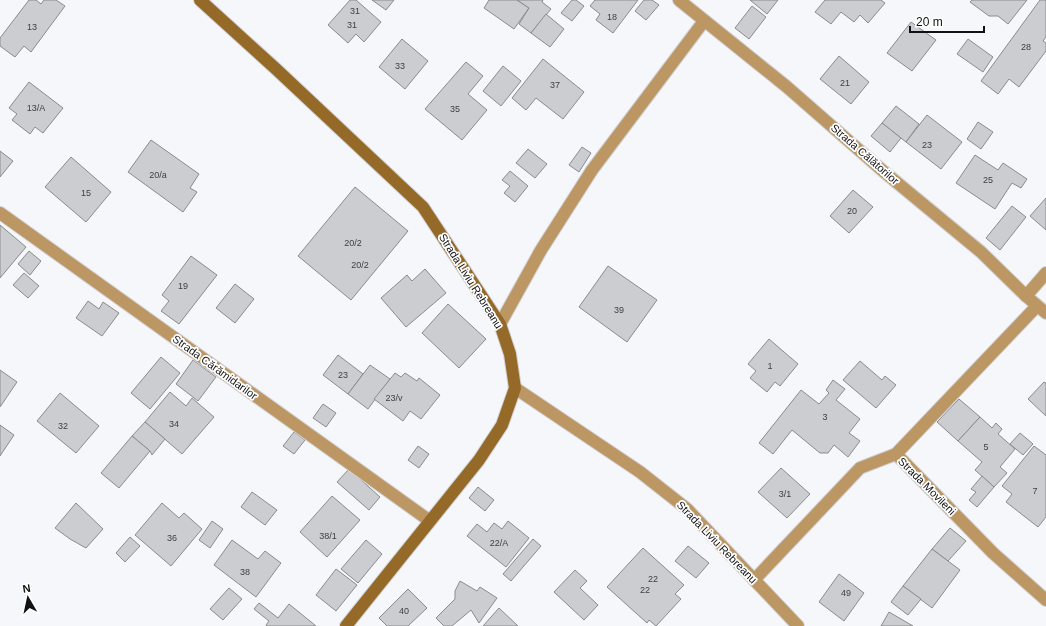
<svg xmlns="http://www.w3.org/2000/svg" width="1046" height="626" font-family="Helvetica,sans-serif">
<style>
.building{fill:#cccdd0;stroke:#8a8b8d}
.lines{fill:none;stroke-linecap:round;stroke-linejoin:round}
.street-casing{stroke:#d1d2d5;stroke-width:14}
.secondary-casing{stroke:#d1d2d5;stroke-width:14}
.street{stroke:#bc9764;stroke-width:12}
.secondary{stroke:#956a28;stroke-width:12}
.labels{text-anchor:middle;stroke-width:3.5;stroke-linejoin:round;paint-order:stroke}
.number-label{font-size:9px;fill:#404042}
.street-label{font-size:11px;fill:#111112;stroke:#fff}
</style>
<rect width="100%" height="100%" fill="#f6f7fa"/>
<g class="building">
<path d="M29,0H36L41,4L44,0H56L65,6L31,52L24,46L15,57L0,46V38Z"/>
<path d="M350,0H356L381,22L364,42L356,34L348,43L328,25Z"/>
<path d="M372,0H394L386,10Z"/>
<path d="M489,0H517L529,8L514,29L484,8Z"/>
<path d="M517,0H543L542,2L551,9L531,33L519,24L529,8Z"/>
<path d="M572,0H576L584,6L572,21L561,13Z"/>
<path d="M595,0H638L613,33L596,20L600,14L590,6Z"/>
<path d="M644,0H652L659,5L646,20L635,11Z"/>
<path d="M750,0H778L767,14Z"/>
<path d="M825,0H881L885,3L868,23L860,15L854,22L841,12L831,24L815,12Z"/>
<path d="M972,0H1027L1008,24L998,16H989L970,2Z"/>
<path d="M1040,0H1046V37L1043,41L1046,43V51L1019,87L1009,79L998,94L981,81Z"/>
<path d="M752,6L766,17L749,39L735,28Z"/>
<path d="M546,14L564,29L550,47L531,33Z"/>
<path d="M911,22L936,40L912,71L887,53Z"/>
<path d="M402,39L428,61L405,89L379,67Z"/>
<path d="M968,39L993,57L983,72L957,54Z"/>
<path d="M839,56L869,82L851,104L820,79Z"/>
<path d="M543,59L584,92L563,119L536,98L526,110L512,98Z"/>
<path d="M466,62L483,76L468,94L487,110L462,140L425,109Z"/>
<path d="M503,66L521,81L501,106L483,91Z"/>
<path d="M29,82L63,108L43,133L35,127L30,134L12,120L17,114L9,108Z"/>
<path d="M896,106L919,124L906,142L882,123Z"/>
<path d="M927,115L962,142L941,169L906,142Z"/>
<path d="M978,122L993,132L981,149L967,139Z"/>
<path d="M882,123L901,138L890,152L871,136Z"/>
<path d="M151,140L199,174L190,188L197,192L183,212L128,172Z"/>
<path d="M582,147L591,153L579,172L569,165Z"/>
<path d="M528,149L547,164L535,178L516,163Z"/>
<path d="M0,151L13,161L0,177Z"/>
<path d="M975,155L998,170L1003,163L1027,179L1021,188L1012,183L995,209L956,183Z"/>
<path d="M71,157L111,192L86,222L45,187Z"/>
<path d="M510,171L528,186L515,202L504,193L510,186L502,180Z"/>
<path d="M355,187L408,231L351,300L298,256Z"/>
<path d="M853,190L873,207L849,233L830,216Z"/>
<path d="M1046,198V230L1030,216Z"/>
<path d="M1012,206L1026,217L1000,250L986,238Z"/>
<path d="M0,225L26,247L0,278Z"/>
<path d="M29,251L41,261L30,275L18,264Z"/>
<path d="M191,256L217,275L179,324L161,311L169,301L162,295Z"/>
<path d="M608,266L657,300L627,342L579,307Z"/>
<path d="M425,269L446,293L406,327L381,298L407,275L412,281Z"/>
<path d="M24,273L39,286L28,298L13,285Z"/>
<path d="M235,284L254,299L235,323L216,308Z"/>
<path d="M88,301L99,309L103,302L119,313L102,336L76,318Z"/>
<path d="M448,304L486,339L459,368L422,333Z"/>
<path d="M769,339L798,364L780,386L775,382L767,392L750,378L756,371L748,364Z"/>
<path d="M338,355L363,374L348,394L323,375Z"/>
<path d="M161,357L180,373L150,409L131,393Z"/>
<path d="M193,360L216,377L198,401L176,384Z"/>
<path d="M860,361L882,380L885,376L896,385L876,408L843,380Z"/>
<path d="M370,365L390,379L368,409L348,394Z"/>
<path d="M0,370L17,382L0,407Z"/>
<path d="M395,373L401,377L405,373L417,381L419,378L440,395L421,419L410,411L403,421L374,399Z"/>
<path d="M833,380L845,389L836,400L860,419L849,433L860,441L848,457L834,445L828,453H820L792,430L773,454L759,443L801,390L819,404L829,393L826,390Z"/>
<path d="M1044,382L1046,383V416L1028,399Z"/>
<path d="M170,392L186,406L192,398L214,417L182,454L145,422Z"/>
<path d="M60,393L99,426L76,453L37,421Z"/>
<path d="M959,399L980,417L958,441L937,422Z"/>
<path d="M323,404L336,413L326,427L313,418Z"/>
<path d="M980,417L992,428L996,423L1002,429L998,434L1015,449L1000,467L1007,473L994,487L975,470L982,462L958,441Z"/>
<path d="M145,422L165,439L152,455L150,451L132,436Z"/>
<path d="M0,425L14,435L0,456Z"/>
<path d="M294,432L305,440L294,454L283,446Z"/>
<path d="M1020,433L1033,444L1023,455L1010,444Z"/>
<path d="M132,436L150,451L119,488L101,473Z"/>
<path d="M418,446L429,454L419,468L408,460Z"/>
<path d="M1034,446L1046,455V517L1038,527L1006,502L1012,494L1002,486Z"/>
<path d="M781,468L810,494L787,518L758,492Z"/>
<path d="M349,469L380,497L369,510L337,482Z"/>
<path d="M982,476L994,487L977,507L969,500L976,492L971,489Z"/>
<path d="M478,487L494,500L485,511L469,498Z"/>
<path d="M252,492L277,510L265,525L241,507Z"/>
<path d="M332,496L360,520L327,557L300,532Z"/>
<path d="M76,503L103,529L86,548L70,539L55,528Z"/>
<path d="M162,503L179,518L184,513L202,529L171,566L135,535Z"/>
<path d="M212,521L223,529L210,548L199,540Z"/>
<path d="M508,521L529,538L506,567L467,536L477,524L487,532L494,523L502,529Z"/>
<path d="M950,528L966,541L948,561L932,549Z"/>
<path d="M130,537L140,546L125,562L116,553Z"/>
<path d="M533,539L541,546L511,581L503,574Z"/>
<path d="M232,540L258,559L265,551L281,563L256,597L214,565Z"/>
<path d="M366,540L382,554L358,583L341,569Z"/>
<path d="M688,546L709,563L696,578L675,561Z"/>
<path d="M643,548L684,585L675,594L681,599L656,626L649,620L647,623L607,587Z"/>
<path d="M932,549L960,570L932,608L903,586Z"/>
<path d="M336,569L357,585L336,611L316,595Z"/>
<path d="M575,570L587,581L580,588L598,605L584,620L554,592Z"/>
<path d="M839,574L864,593L844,621L819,602Z"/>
<path d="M460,581L477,591L480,587L497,598L479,623L471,610L452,626H444L436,618L455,599V591Z"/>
<path d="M903,586L921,599L908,615L891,602Z"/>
<path d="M229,588L242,599L223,620L210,609Z"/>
<path d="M408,589L427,608L408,626H387L379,618Z"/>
<path d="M259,603L278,618L289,604L316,626H268L266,625L269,621L254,609Z"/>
<path d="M499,608L518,626H483Z"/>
<path d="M889,612L913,626H881Z"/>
</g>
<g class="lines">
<g class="street-casing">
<g id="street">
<path d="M679,0L787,87L883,171L981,252L1026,296L1046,313"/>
<path d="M0,213L430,521"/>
<path d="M1026,296L1046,273"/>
<path d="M500,324L541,250L592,170L704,21"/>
<path d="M515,388L640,472L687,509L798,626"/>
<path d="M896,454L993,553L1046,600"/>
<path d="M754,580L860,468L896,454L1037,306"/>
</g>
</g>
<g class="secondary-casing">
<path id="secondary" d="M200,0L276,69L423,207L500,324L510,354L515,388L502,425L479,460L346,626"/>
</g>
<use href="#street" class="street"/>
<use href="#secondary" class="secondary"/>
</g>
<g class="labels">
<g class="number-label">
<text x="355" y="14">31</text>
<text x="612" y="20">18</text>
<text x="352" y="28">31</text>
<text x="32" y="30">13</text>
<text x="1026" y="50">28</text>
<text x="400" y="69">33</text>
<text x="845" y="86">21</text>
<text x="555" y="88">37</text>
<text x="36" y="111">13/A</text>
<text x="455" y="112">35</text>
<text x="927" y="148">23</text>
<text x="158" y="178">20/a</text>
<text x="988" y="183">25</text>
<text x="86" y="196">15</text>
<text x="852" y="214">20</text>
<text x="353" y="246">20/2</text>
<text x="360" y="268">20/2</text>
<text x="183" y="289">19</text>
<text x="619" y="313">39</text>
<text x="770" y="369">1</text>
<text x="343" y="378">23</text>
<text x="394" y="401">23/v</text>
<text x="825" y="420">3</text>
<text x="174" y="427">34</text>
<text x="63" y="429">32</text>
<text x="986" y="450">5</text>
<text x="1035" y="494">7</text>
<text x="785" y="497">3/1</text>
<text x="328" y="539">38/1</text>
<text x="172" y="541">36</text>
<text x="499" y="546">22/A</text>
<text x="245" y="575">38</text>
<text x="653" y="582">22</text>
<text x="645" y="593">22</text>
<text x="846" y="596">49</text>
<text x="404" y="614">40</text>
</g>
<g class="street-label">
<text transform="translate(865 154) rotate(41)" y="4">Strada Călătorilor</text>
<text transform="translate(471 281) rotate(58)" y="4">Strada Liviu Rebreanu</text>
<text transform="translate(215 367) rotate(36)" y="4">Strada Cărămidarilor</text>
<text transform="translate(927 486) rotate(45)" y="4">Strada Movileni</text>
<text transform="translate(717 542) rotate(46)" y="4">Strada Liviu Rebreanu</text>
</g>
</g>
<g transform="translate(28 598) rotate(351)" stroke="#ffffff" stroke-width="3" paint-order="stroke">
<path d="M0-3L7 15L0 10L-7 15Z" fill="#111112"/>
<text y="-6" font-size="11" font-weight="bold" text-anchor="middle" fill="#111112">N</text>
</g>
<path d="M910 26v6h74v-6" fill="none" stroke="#111112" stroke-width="2"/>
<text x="916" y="26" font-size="12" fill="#111112" stroke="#ffffff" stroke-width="3" paint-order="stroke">20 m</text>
</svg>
